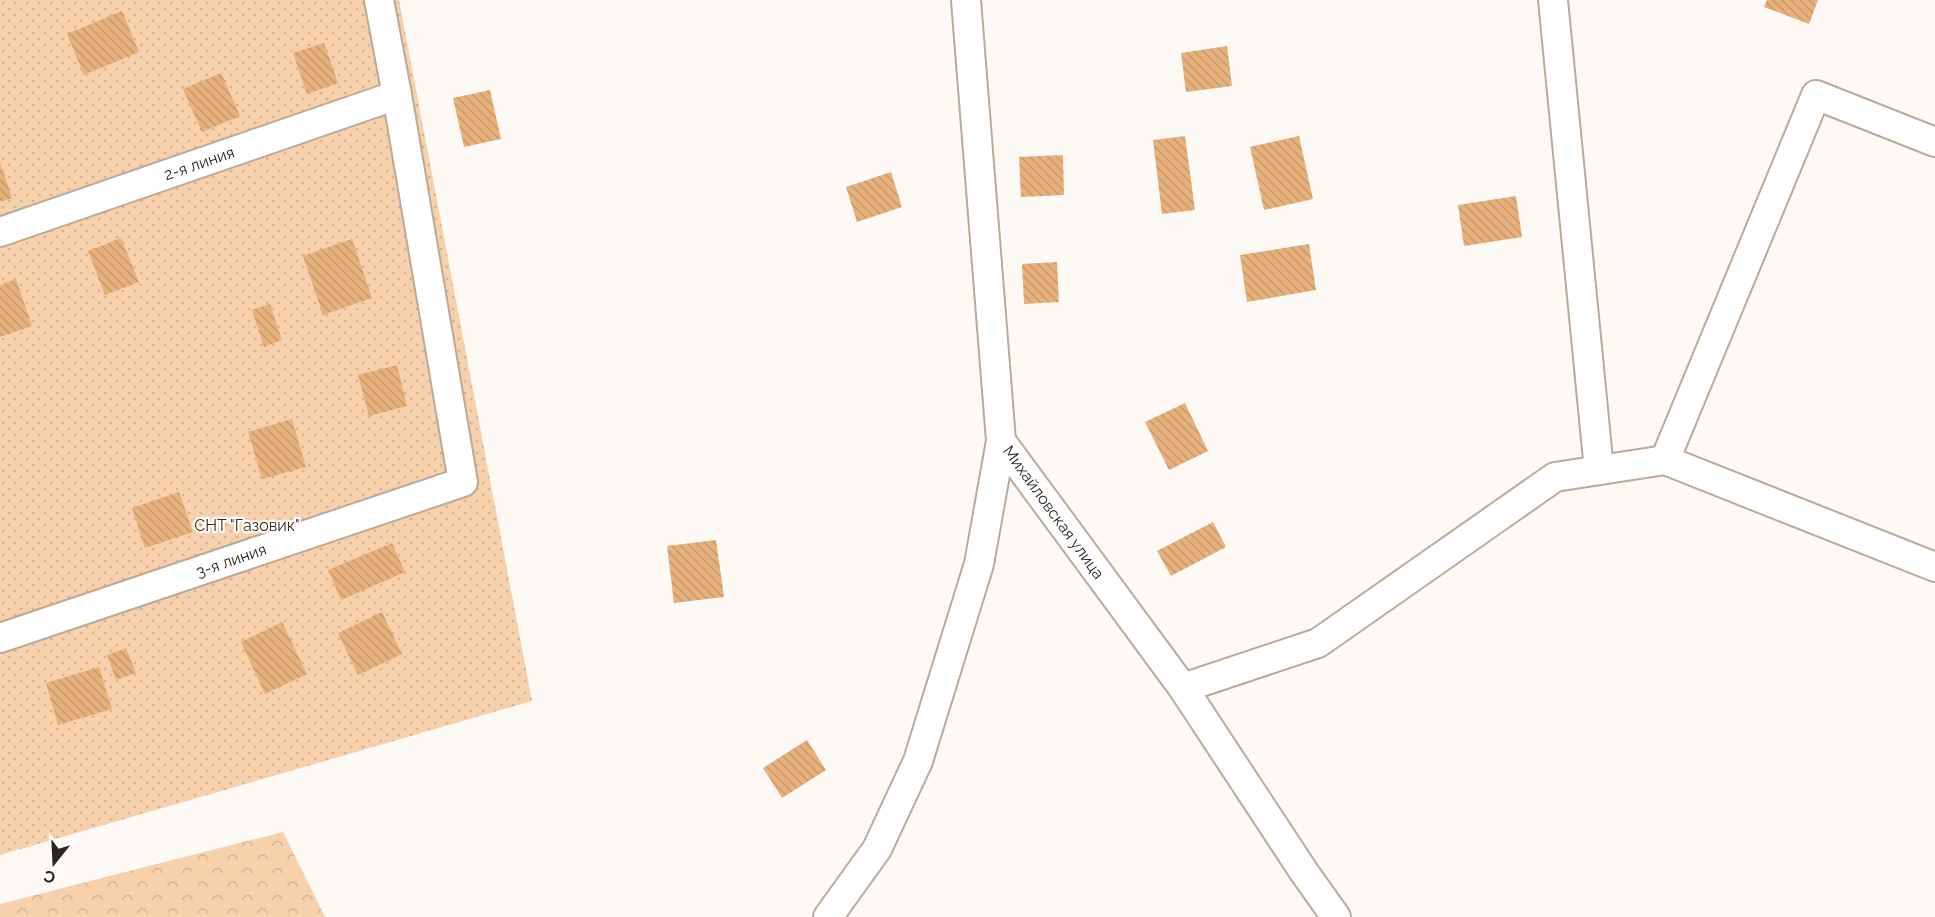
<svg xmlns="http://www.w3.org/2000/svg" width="1935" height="917" font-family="Raleway,sans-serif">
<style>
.forest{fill:url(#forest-crowns)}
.garden{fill:url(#garden-dots)}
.building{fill:url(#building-back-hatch)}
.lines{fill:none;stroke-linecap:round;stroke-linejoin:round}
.minor-casing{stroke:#bcaa99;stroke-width:32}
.minor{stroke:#fff;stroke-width:28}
.labels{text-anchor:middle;stroke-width:4.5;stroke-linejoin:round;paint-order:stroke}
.street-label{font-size:16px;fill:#2c251e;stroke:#fff}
.park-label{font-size:16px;fill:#3e2810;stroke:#fff}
</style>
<defs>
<pattern id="forest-crowns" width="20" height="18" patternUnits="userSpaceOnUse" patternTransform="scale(1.5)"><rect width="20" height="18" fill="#f7d0ac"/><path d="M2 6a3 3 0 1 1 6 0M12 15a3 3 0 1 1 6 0" fill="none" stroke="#d4b294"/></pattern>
<pattern id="garden-dots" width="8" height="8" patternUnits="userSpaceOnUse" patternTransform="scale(1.5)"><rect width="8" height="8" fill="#f7d0ac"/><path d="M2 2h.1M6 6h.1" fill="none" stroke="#d4b294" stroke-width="1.8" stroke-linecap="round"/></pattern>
<pattern id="building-back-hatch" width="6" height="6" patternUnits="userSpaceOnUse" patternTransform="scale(1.5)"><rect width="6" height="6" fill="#e8b17c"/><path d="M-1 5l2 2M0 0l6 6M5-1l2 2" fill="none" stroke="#c7986b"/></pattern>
</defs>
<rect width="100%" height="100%" fill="#fdf9f5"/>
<path class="forest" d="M283,832L325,917H0V904Z"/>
<path class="garden" d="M0,0H399L532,701L0,855Z"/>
<g class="building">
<path d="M1767,0H1818L1809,24L1764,7Z"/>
<path d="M122,11L139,52L84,75L67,34Z"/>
<path d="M324,43L338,83L307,94L293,53Z"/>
<path d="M1227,46L1232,86L1186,92L1181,53Z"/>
<path d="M221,73L240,116L202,132L183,89Z"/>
<path d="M490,90L501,139L464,147L453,98Z"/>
<path d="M1185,136L1195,210L1162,214L1153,140Z"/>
<path d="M1299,136L1313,199L1264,210L1250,147Z"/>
<path d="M1063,155L1064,195L1021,197L1019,157Z"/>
<path d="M0,162L12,198L0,202Z"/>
<path d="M891,172L902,207L857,222L846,187Z"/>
<path d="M1516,196L1522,237L1464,246L1458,205Z"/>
<path d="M121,238L139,282L105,295L88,251Z"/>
<path d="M352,239L372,298L323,315L303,256Z"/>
<path d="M1309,244L1316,290L1247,302L1240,255Z"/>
<path d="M1057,262L1059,302L1024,304L1022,264Z"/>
<path d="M16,279L32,326L0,337V285Z"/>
<path d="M270,304L282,340L264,347L252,310Z"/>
<path d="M397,365L407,406L369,416L358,375Z"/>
<path d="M1185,403L1208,451L1169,470L1145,422Z"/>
<path d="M292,419L306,467L262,479L248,432Z"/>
<path d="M179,492L193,532L145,548L132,508Z"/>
<path d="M1213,522L1226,547L1171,576L1157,551Z"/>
<path d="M716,540L724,597L674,603L667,546Z"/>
<path d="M392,543L405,572L341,600L328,570Z"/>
<path d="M382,612L402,654L358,675L338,633Z"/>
<path d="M282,622L307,674L265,694L241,642Z"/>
<path d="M126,648L136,673L116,680L107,655Z"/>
<path d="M99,667L112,709L58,725L46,683Z"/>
<path d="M807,740L826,770L782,798L763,768Z"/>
</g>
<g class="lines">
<g class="minor-casing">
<g id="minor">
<path d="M966,0L1001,441L1183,688L1304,872L1336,917"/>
<path d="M1553,0L1599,470"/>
<path d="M0,232L397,95"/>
<path d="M1665,460L1816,95L1935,142"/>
<path d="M0,638L463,482L397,95L379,0"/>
<path d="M1183,688L1318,643L1555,477L1665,460L1935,567"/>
<path d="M828,917L877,849L918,761L979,564L1001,441"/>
</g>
</g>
<use href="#minor" class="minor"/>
</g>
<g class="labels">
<g class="street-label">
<text transform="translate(199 163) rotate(-19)" y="6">2-я линия</text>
<text transform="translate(1054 512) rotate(54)" y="6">Михайловская улица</text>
<text transform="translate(231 560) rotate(-19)" y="6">3-я линия</text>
</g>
<g class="park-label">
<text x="247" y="531">СНТ "Газовик"</text>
</g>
</g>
<g transform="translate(54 863) rotate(198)" stroke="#ffffff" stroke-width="4.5" paint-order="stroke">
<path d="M0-4.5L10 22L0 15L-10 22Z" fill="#2c251e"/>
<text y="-9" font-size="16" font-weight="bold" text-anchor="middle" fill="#2c251e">С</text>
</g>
</svg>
